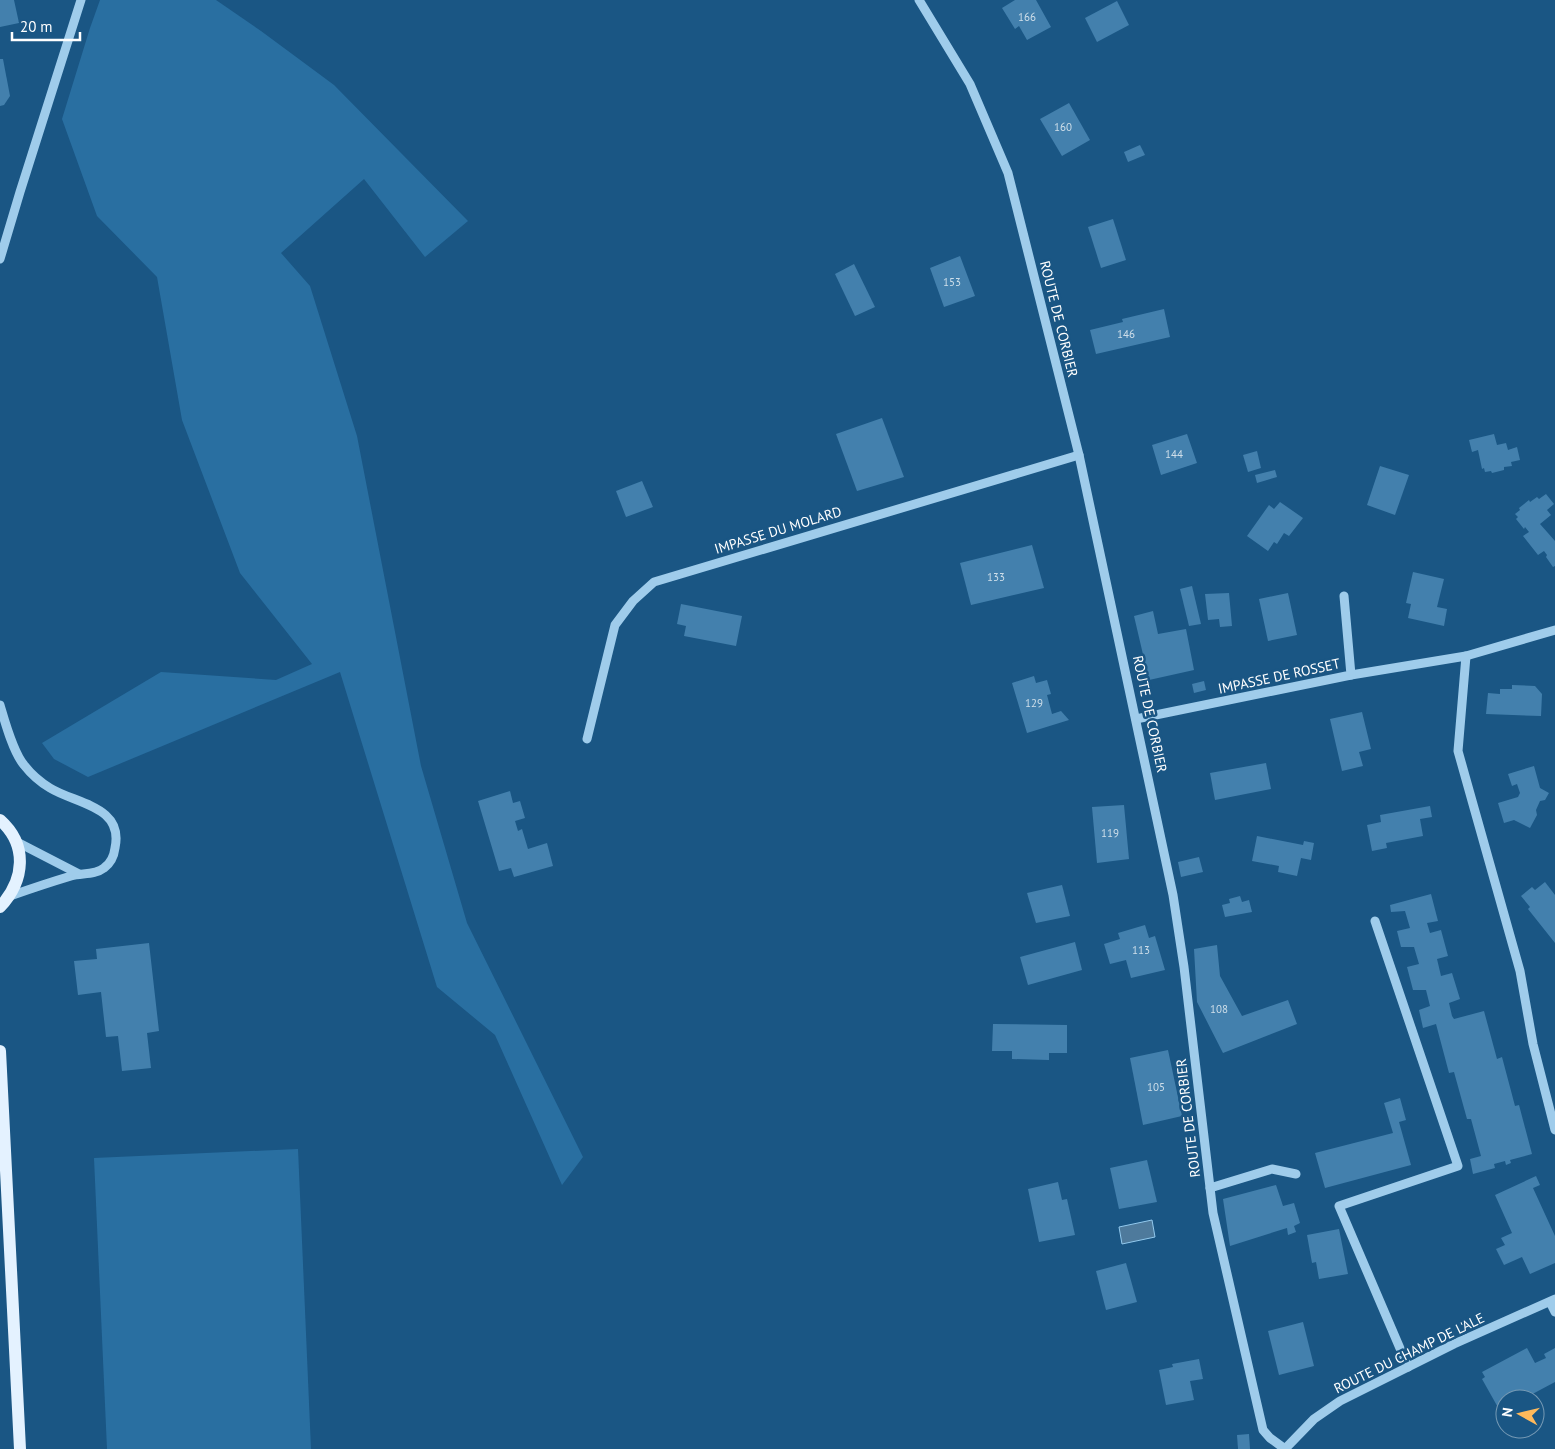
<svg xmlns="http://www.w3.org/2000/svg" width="1555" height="1449" font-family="'PT Sans',sans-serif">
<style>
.green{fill:#296fa1}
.water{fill:#4e7a9c;stroke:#92c9ee}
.building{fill:#4380ad}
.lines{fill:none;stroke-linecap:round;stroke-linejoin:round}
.minor{stroke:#9fcceb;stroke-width:9}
.major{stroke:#e4f2ff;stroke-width:12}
.labels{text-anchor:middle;stroke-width:5;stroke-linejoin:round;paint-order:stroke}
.number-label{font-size:11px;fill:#d0dfea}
.street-label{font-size:14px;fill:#fff;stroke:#1a5684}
</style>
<rect width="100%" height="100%" fill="#1a5684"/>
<g class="green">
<path d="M100,0H216L261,31L334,85L468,221L425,257L364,179L281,253L310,286L357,436L421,766L467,923L583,1157L562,1185L495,1035L437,987L340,672L88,777L54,759L42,743L161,672L276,680L312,664L240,573L182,420L157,277L97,216L62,119L90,28Z"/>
<path d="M298,1149L311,1449H107L94,1158Z"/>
</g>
<path class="water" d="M1152,1220L1155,1237L1122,1244L1119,1227Z"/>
<g class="building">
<path d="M0,0H14L19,23L0,27Z"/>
<path d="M1015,0H1036L1051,27L1027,40L1019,26L1015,29L1002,8Z"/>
<path d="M1117,1L1129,25L1097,42L1085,18Z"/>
<path d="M0,59H3L10,96L4,105L0,106Z"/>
<path d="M1069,103L1090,140L1062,156L1040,119Z"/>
<path d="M1140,145L1145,155L1128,162L1124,152Z"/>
<path d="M1113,219L1126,260L1101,268L1088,227Z"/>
<path d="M960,256L975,296L944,307L930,268Z"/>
<path d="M854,264L875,307L855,316L835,274Z"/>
<path d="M1164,309L1170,337L1096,354L1090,330L1123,322L1122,319Z"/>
<path d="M882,418L904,477L857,491L836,434Z"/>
<path d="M1187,434L1197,463L1161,475L1152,445Z"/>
<path d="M1494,434L1497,445L1506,443L1508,450L1517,447L1520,460L1511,462L1512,466L1504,467V470L1492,473L1491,471L1485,472L1484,468L1482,469L1478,450L1472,452L1469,440Z"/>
<path d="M1257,451L1261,468L1248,472L1243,455Z"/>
<path d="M1380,466L1409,475L1395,515L1367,505Z"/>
<path d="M1275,470L1277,477L1257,483L1255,475Z"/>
<path d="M642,481L653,507L626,517L616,491Z"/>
<path d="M1546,494L1554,504L1547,510L1551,515L1540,524L1555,541V566L1553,567L1546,557L1547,555L1544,551L1538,555L1523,536L1529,532L1525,527L1524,529L1516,519L1518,517L1515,514L1520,510L1519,508L1529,500L1530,502L1537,497L1539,499Z"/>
<path d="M1280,502L1303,518L1289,536L1284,533L1277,544L1274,542L1268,551L1247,536L1269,505L1274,509Z"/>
<path d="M1032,545L1044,588L971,605L960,563Z"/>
<path d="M1413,572L1444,579L1437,607L1447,609L1444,626L1408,618L1411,604L1406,603Z"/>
<path d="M1192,586L1201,624L1189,626L1180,589Z"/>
<path d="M1229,593L1232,626L1220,627L1219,619L1208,620L1205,594Z"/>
<path d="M1288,593L1297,635L1268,641L1259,599Z"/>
<path d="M681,604L742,616L736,646L684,636L686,626L677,624Z"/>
<path d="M1153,611L1158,634L1186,629L1194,670L1149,680L1134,616Z"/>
<path d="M1034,676L1036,683L1047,680L1051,694L1047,695L1052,714L1061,711L1069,720L1027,733L1012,683Z"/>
<path d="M1204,681L1206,690L1194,693L1192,684Z"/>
<path d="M1512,685L1535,686L1542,694L1541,716L1486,714L1488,693L1500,694V689H1512Z"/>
<path d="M1362,712L1371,749L1359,752L1363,766L1342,771L1330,719Z"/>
<path d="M1266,763L1271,789L1215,800L1210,773Z"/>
<path d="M1534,766L1540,788L1549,793L1545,800L1540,801L1536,810L1537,815L1530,828L1514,820L1504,823L1498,803L1518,797L1520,793L1517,784L1512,786L1508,774Z"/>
<path d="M510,791L513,803L520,801L525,818L515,821L518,831L522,829L528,849L547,843L553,866L514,877L511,868L499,871L478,801Z"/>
<path d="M1124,805L1129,859L1097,863L1092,807Z"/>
<path d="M1430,806L1432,817L1420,819L1423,836L1386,843L1387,848L1372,851L1367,825L1381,822L1380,815Z"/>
<path d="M1257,836L1303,845L1304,841L1314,843L1311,860L1301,858L1297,876L1278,872L1279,866L1252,861Z"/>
<path d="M1199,857L1203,872L1181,877L1178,862Z"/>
<path d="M1545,882L1555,895V943L1528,909L1530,907L1521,896L1532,887L1535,890Z"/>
<path d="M1062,885L1070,916L1036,923L1027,893Z"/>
<path d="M1431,894L1438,921L1427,923L1430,933L1441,930L1448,956L1437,959L1441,976L1452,973L1460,999L1449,1003L1452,1016L1454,1019L1484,1011L1497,1059L1502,1057L1515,1106L1519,1105L1532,1154L1510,1160L1511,1163L1506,1165L1505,1161L1494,1164L1495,1168L1473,1174L1470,1159L1481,1156L1471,1119H1467L1454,1072L1449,1073L1436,1024L1423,1028L1419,1010L1430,1006L1426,990H1413L1407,967L1419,964L1414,947H1401L1397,931L1410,928L1405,911L1391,912L1390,905Z"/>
<path d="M1240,896L1242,902L1249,900L1252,912L1225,917L1222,905L1230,903L1229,899Z"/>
<path d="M1145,925L1149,938L1155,936L1165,970L1131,978L1126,960L1110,964L1104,944L1120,939L1118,933Z"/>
<path d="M1075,942L1082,970L1028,985L1020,957Z"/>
<path d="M149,943L159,1031L147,1033L151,1068L122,1071L118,1036L106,1037L101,992L78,995L74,961L97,959L96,949Z"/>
<path d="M1217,945L1220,976L1242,1016L1288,1000L1297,1024L1223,1053L1197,1002L1194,949Z"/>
<path d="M993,1024L1067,1025V1053H1049V1060L1012,1059V1051H992Z"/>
<path d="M1168,1050L1182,1116L1143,1125L1130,1058Z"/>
<path d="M1400,1098L1406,1120L1399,1122L1411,1165L1325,1188L1315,1153L1393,1133L1384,1103Z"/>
<path d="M1147,1160L1157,1202L1119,1209L1110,1168Z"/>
<path d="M1536,1176L1540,1185L1533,1188L1555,1236V1263L1530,1274L1522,1257L1504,1265L1496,1249L1505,1245L1501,1238L1512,1233L1495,1195Z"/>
<path d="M1058,1182L1062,1200L1067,1199L1075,1235L1039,1242L1028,1189Z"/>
<path d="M1276,1185L1283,1206L1294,1203L1300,1223L1294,1226L1296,1232L1288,1235L1287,1228L1230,1246L1223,1199Z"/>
<path d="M1339,1229L1348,1274L1319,1279L1316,1262L1312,1263L1307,1235Z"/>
<path d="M1126,1263L1137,1302L1106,1310L1096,1271Z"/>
<path d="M1303,1322L1314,1366L1279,1375L1268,1331Z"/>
<path d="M1527,1348L1535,1363L1546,1358L1544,1354L1555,1348V1382L1523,1399H1505V1409L1500,1411L1482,1379L1485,1377L1482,1372Z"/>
<path d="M1199,1359L1203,1379L1190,1381L1194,1400L1166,1405L1159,1370L1173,1367L1172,1364Z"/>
<path d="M1249,1434L1250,1449H1238L1237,1435Z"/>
</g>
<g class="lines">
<g class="minor">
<path d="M919,0L970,84L1008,173L1079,455L1173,895L1184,967L1213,1213L1263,1430L1270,1438L1285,1449"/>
<path d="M0,259L20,192L81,0"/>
<path d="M1466,656L1458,751L1520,971L1533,1044L1555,1130"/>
<path d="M1351,675L1466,656L1555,630"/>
<path d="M0,705C5,722 13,752 24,765C31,774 40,782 50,788C76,804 124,806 115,848C114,856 111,863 104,868C95,875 82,873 71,876C51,882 30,889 10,896"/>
<path d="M1136,719L1351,675L1344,596"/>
<path d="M587,739L615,625L633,601L654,582L1079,455"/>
<path d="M17,842L79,874"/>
<path d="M1375,921L1458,1166L1339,1206L1408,1367"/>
<path d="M1210,1188L1272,1169L1296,1174"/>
<path d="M1550,1302L1555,1312"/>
<path d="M1285,1449L1314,1419L1340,1401L1454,1344L1555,1299"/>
</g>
<g class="major">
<path d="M0,820C28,845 25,880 0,907"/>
<path d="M0,1051L20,1449"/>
</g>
</g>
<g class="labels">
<g class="number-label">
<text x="1027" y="21">166</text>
<text x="1063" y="131">160</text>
<text x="952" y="286">153</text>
<text x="1126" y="338">146</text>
<text x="1174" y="458">144</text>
<text x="996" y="581">133</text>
<text x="1034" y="707">129</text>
<text x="1110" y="837">119</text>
<text x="1141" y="954">113</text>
<text x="1219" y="1013">108</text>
<text x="1156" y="1091">105</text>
</g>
<g class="street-label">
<text transform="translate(1059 319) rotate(76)" y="5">ROUTE DE CORBIER</text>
<text transform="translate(778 530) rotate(-17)" y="5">IMPASSE DU MOLARD</text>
<text transform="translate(1279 676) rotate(-12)" y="5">IMPASSE DE ROSSET</text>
<text transform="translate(1150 714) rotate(78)" y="5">ROUTE DE CORBIER</text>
<text transform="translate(1188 1118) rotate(-97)" y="5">ROUTE DE CORBIER</text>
<text transform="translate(1409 1353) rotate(-26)" y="5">ROUTE DU CHAMP DE L'ALE</text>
</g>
</g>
<g transform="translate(1520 1414) rotate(278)"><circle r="24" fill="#1a5684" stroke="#769ab5"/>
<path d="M0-4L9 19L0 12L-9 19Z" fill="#feb95b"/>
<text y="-8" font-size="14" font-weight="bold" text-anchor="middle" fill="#ffffff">N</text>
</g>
<path d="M12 32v8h68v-8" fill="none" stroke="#ffffff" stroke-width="2.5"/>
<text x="20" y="32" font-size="15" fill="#ffffff" stroke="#1a5684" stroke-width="4" paint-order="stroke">20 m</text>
</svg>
